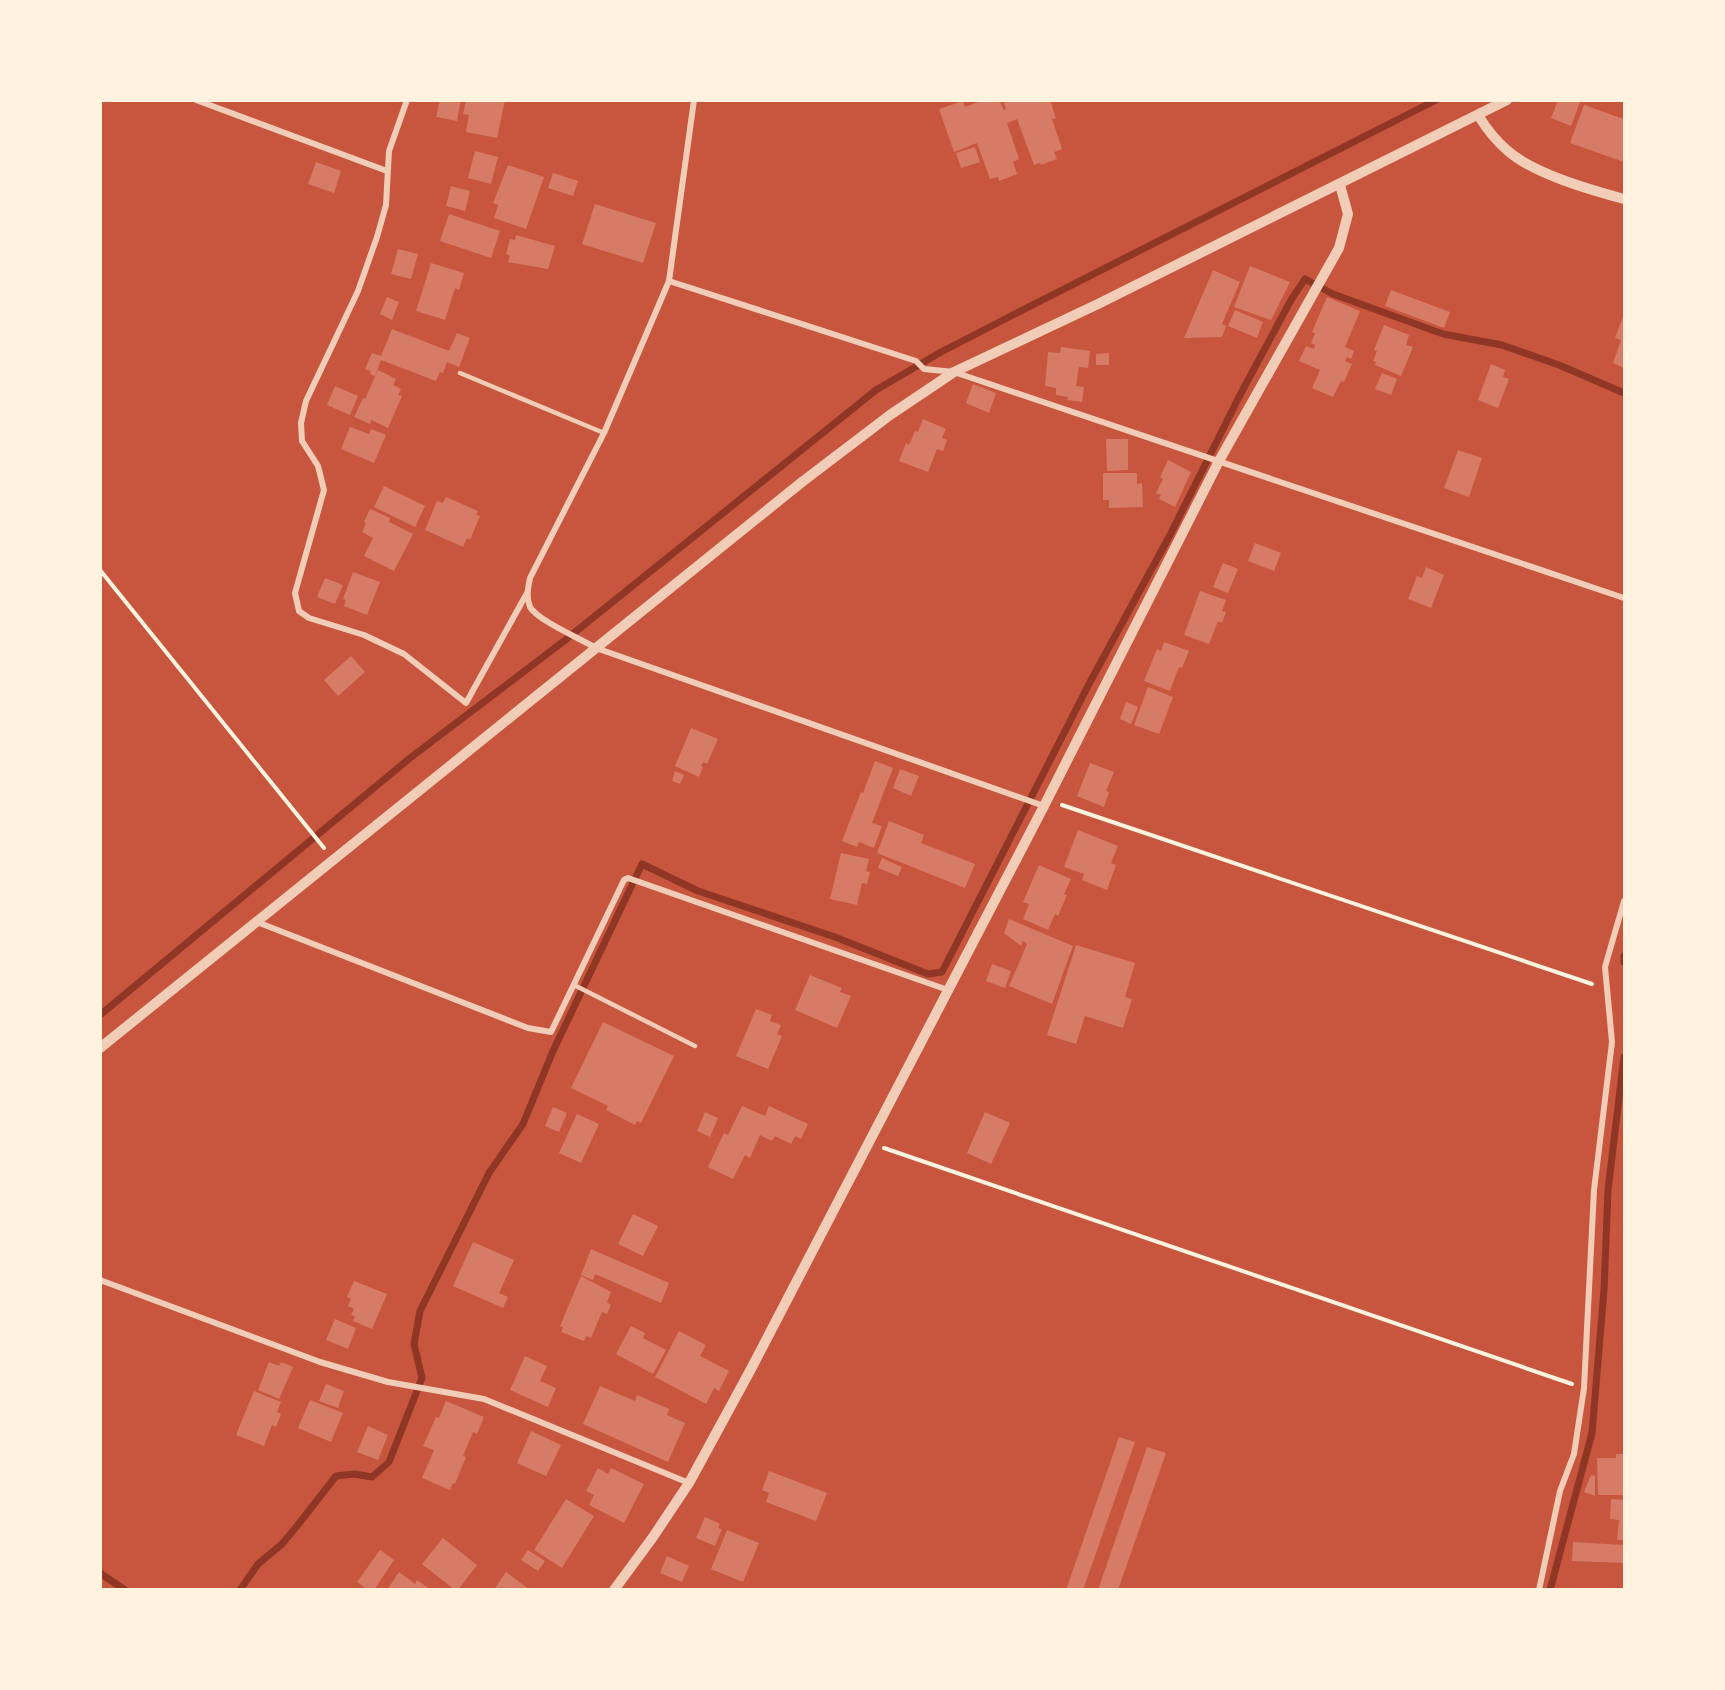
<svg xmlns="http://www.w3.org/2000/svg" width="1725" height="1690" font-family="'Open Sans',sans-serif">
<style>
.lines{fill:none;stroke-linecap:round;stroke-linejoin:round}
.stream{stroke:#8f3625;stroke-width:7}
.building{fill:#d67c66}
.path{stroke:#fff3e0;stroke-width:4}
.service{stroke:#f1ccb7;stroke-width:4.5}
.minor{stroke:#f1ccb7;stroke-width:6}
.tertiary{stroke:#f1ccb7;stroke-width:10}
</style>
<rect width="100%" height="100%" fill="#c8553d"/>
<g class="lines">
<g class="stream">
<path d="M1624,956V962"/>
<path d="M100,1015L410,758L564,641L876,390L941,352L1009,317L1436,100"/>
<path d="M100,1573L125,1590"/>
<path d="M240,1590L258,1564L282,1544L297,1526L336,1476L354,1474L372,1477L389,1462L422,1378L414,1344L420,1311L489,1173L523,1124L553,1051L642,864L698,891L835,937L928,974L942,972L1089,684L1170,535L1240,395L1291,300L1305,279L1333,294L1443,334L1502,345L1559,365L1624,393"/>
<path d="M1550,1590L1592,1433L1604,1290L1608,1190L1624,1057"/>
</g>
</g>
<g class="building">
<path d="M440,100H461L457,121L436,117Z"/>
<path d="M466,100H505L497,138L466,132L469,115L463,114Z"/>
<path d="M984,100H999L1004,110L1006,109L1003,100H1050L1056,118L1052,119L1062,149L1054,152L1057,159L1041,165L1040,163L1034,165L1017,119L1007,123L1019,159L1013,162L1017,174L999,181L998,177L990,179L977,143L954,152L939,109L963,101L965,107Z"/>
<path d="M1558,100L1580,102L1571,126L1551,118Z"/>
<path d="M1584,105L1624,119V162L1570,143Z"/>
<path d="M975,147L980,162L961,168L956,153Z"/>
<path d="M475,151L498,157L491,184L468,178Z"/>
<path d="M316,162L341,171L334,193L308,184Z"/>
<path d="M508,165L544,177L526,229L494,218L498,205L493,203Z"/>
<path d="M553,173L578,181L573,196L548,188Z"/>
<path d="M451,186L470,191L465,211L446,206Z"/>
<path d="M595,204L656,223L643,263L582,244Z"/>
<path d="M449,214L500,231L491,258L440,241Z"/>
<path d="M516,235L555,246L548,269L508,262L510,256L506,254L510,239L515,240Z"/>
<path d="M398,249L418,254L411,279L391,274Z"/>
<path d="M431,263L464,273L459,290L455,288L445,320L416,311Z"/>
<path d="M1250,266L1290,282L1271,320L1234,307Z"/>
<path d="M1213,270L1240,282L1222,324L1226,326L1222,337L1184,338Z"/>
<path d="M1391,290L1450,312L1444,328L1385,306Z"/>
<path d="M387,297L399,302L392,320L380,314Z"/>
<path d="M1327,297L1360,311L1345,347L1354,351L1351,359L1347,357L1345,361L1352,364L1344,382L1341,381L1333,397L1312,388L1320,370L1299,361L1306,346L1314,349L1315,345L1311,343L1315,333L1312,332Z"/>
<path d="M1235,310L1263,322L1257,338L1228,326Z"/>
<path d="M1624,314V368L1613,363L1621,340L1615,338Z"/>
<path d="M1384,325L1409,335L1406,345L1413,347L1401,376L1375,365L1376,362L1373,361L1377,351L1374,350Z"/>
<path d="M392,329L449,351L457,333L470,338L459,367L447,362L443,373L440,372L436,381L381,360L375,376L370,374L371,371L365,369L372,353L381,356Z"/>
<path d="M1061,347L1090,351L1088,368L1079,367L1076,386L1084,387L1082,402L1067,400L1068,397L1056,395V388L1045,386L1048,352L1060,353Z"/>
<path d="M1109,353V365H1096V354Z"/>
<path d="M1491,364L1505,370L1503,377L1509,379L1498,408L1478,400Z"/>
<path d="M378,370L396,379L393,385L401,389L398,395L402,396L388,428L371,420L370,424L354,417L363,398L365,399Z"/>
<path d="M1382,373L1397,379L1391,395L1375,389Z"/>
<path d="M973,384L996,393L989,413L966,403Z"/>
<path d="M335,386L358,396L350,415L327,405Z"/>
<path d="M923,419L946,429L942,438L947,440L943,451L937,449L928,472L899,461L906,443L909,445L915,431L918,432Z"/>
<path d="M350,427L369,434L371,429L386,435L374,463L341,449Z"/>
<path d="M1106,439H1128V470L1107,471Z"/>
<path d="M1458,450L1482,458L1469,497L1444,488Z"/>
<path d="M1168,460L1191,472L1175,507L1159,499L1161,495L1156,493L1163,479L1160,477Z"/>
<path d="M1103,473H1137V484L1142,483L1143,507L1109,508V500H1103Z"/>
<path d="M384,486L425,506L415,527L374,507Z"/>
<path d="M446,497L478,511L476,515L480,516L470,540L467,538L463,547L425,530L437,501L443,503Z"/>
<path d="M370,509L390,518L389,522L413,534L394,571L364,556L373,538L362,532L366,523L364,522Z"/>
<path d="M1255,543L1281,553L1274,571L1248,561Z"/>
<path d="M1223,563L1238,569L1228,593L1213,587Z"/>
<path d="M1426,567L1444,575L1431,608L1408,599L1417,576L1422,578Z"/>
<path d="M353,572L380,582L367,615L344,606L346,600L343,599Z"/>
<path d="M325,578L343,585L335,604L317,597Z"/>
<path d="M1200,591L1226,600L1222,611L1226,612L1222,623L1218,621L1209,644L1184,635Z"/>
<path d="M1164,642L1189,651L1182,668L1179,667L1170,691L1144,681L1157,649L1161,651Z"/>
<path d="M351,656L365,672L338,696L324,680Z"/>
<path d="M1148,687L1173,697L1159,734L1134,725Z"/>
<path d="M1126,702L1138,707L1131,724L1120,719Z"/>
<path d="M691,728L718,739L707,764L703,762L701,766L703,767L699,777L675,766Z"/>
<path d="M875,761L893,768L872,823L882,826L874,848L859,842L857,847L842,841L861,792L863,793Z"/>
<path d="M1090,763L1114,772L1106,791L1109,792L1104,807L1077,796Z"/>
<path d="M900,769L919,776L911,796L893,788Z"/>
<path d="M675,771L684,775L680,784L672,781Z"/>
<path d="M889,821L924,835L921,843L975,864L965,888L877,853Z"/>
<path d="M1078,830L1118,846L1111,863L1116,865L1107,890L1082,880L1084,874L1064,867Z"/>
<path d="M841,853L869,859L866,871L870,872L867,884L862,883L857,905L830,899Z"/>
<path d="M882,858L902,867L898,876L878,868Z"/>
<path d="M1039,865L1071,879L1064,894L1067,895L1058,916L1055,914L1048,930L1023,919L1029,904L1023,902Z"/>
<path d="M1009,919L1073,946L1052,1004L1009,986L1027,944L1023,941L1021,946L1004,933Z"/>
<path d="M1076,945L1135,963L1125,997L1132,999L1123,1028L1085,1016L1076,1044L1047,1035Z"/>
<path d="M992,964L1011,971L1005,988L986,981Z"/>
<path d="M810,975L842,988L840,992L851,996L837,1028L795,1010Z"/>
<path d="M756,1009L772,1015L770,1021L781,1025L777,1034L782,1036L768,1069L736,1056Z"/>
<path d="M603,1022L674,1056L641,1123L637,1121L635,1125L606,1110L608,1106L571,1088Z"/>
<path d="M742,1106L765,1116L769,1106L808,1124L801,1139L795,1136L791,1144L775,1136L772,1141L760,1135L750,1158L745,1155L733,1179L708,1167L724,1133L728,1135Z"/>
<path d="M553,1107L567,1113L559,1132L545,1126Z"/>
<path d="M705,1112L718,1118L710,1137L697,1131Z"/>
<path d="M985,1112L1010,1123L991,1164L967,1153Z"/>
<path d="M577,1114L599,1124L581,1163L559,1153Z"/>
<path d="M633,1214L658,1226L643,1256L618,1244Z"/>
<path d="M473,1242L514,1260L499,1293L508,1297L503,1308L453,1286Z"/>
<path d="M591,1249L669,1283L661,1303L595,1274L593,1280L581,1275Z"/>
<path d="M581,1276L611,1292L607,1302L611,1305L607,1314L602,1312L591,1338L586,1336L584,1341L561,1332L563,1327L560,1326Z"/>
<path d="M354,1281L387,1294L372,1329L353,1321L355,1316L351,1315L354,1309L348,1306L351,1299L347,1297Z"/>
<path d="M335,1319L356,1328L348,1349L326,1340Z"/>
<path d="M631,1326L645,1333L643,1338L666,1350L653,1374L616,1354Z"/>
<path d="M679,1331L706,1345L700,1356L729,1371L719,1391L714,1388L706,1404L655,1377Z"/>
<path d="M525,1356L547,1366L540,1381L556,1388L548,1407L510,1390Z"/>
<path d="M269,1362L279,1366L281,1362L293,1367L279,1399L258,1390Z"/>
<path d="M326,1384L344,1391L338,1408L319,1401Z"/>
<path d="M600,1386L635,1401L637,1395L669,1409L667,1415L685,1423L668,1462L583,1424Z"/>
<path d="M254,1391L281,1402L277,1412L281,1414L276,1427L272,1425L264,1446L236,1435Z"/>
<path d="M310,1400L343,1413L331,1442L298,1428Z"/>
<path d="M446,1401L484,1417L477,1434L473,1432L463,1456L466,1457L455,1484L453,1483L450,1490L422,1478L434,1450L423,1446L436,1417L439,1418Z"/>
<path d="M368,1426L388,1435L378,1460L357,1452Z"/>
<path d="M531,1431L561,1445L546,1476L517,1463Z"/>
<path d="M1119,1437L1135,1442L1083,1590H1066Z"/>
<path d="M1147,1447L1166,1453L1118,1590H1098Z"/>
<path d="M1616,1454H1624V1495H1598L1597,1458H1616Z"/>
<path d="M598,1468L608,1474L611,1468L644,1484L624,1523L589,1505L594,1495L586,1491Z"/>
<path d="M769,1471L827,1493L816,1521L766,1502L769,1493L762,1490Z"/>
<path d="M1591,1475L1595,1476V1496L1584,1492Z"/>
<path d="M566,1499L594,1516L562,1568L534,1550Z"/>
<path d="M1611,1499L1624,1500V1540H1617L1619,1520L1610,1519Z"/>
<path d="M705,1517L720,1524L718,1528L722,1529L715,1546L696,1538Z"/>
<path d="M727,1530L759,1543L743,1582L711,1569Z"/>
<path d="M443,1538L477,1565L458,1590H455L422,1564Z"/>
<path d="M1573,1542L1624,1545V1563L1572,1561Z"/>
<path d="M380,1550L394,1560L374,1590H368L357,1582Z"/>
<path d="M528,1550L545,1561L538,1571L521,1560Z"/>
<path d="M667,1556L689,1566L682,1582L660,1573Z"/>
<path d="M399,1572L415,1584L417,1580L431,1590H387Z"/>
<path d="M506,1572L530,1590H494Z"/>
</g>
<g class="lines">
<g class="path">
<path d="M100,570L324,848"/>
<path d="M1062,805L1592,984"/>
<path d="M884,1148L1572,1384"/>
</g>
<g class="service">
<path d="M460,373L604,433"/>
<path d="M574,985L695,1046"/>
</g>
<g class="minor">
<path d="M196,100L387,171"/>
<path d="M407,100L389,151L386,205L377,237L358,291L306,401L301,423L302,441L318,466L324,490L295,593L299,611L309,618L364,635L404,654L466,703L527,593"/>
<path d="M694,100L669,281L604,433L530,578C528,588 526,597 530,607C537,620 581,639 596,648L1044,806"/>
<path d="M669,281L916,361L924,369L954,372L1624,598"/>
<path d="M257,922L528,1028L551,1032L624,880L628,878L948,990"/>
<path d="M100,1280L320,1362L388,1382L484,1399L689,1483"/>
<path d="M1539,1590L1560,1491L1574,1454L1584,1388L1594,1190L1612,1042L1605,967L1624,901"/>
</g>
<g class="tertiary">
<path d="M1478,115C1486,128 1496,141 1508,151C1534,174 1591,190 1624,199"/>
<path d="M100,1048L802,482L890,415L954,372L1098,304L1507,100"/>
<path d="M614,1590L653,1537L689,1483L751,1369L1044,806L1219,461L1339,248L1348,214L1340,185"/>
</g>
</g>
<rect width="1725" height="1690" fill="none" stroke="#fff3e0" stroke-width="204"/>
</svg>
